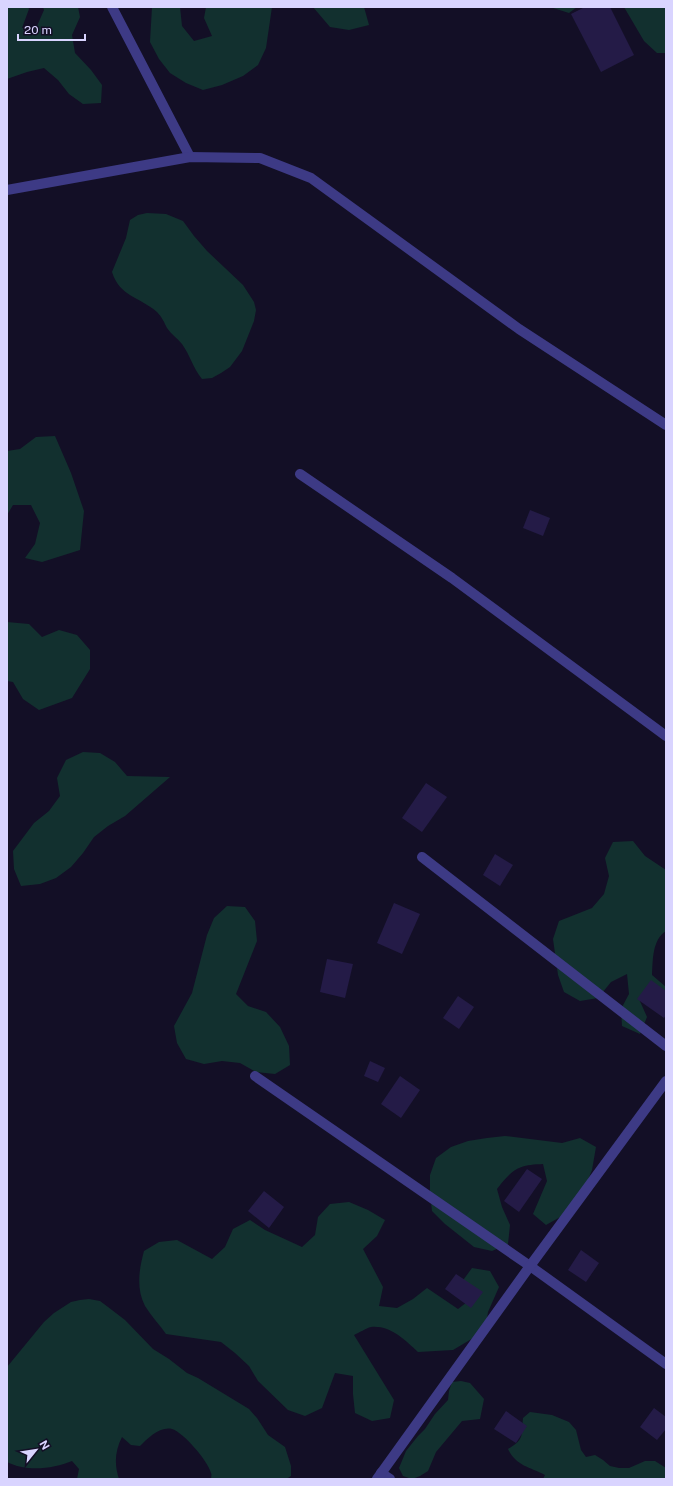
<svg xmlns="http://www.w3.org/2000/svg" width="673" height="1486" font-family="'Public Sans',sans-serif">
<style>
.green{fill:#12302f}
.building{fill:#241b47}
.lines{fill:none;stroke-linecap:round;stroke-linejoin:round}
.minor{stroke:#3d3a85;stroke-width:10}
</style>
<rect width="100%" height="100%" fill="#130f26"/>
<g class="green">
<path d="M7,7H28L29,9L22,28L37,26L44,10L43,7H78L80,17L72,35L75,53L91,70L102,85L101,103L83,104L69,94L58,80L44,68L27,72L7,79Z"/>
<path d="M152,7H180L182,26L194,41L212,36L204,18L206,7H272L266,48L258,65L243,76L222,85L203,90L186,83L170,73L159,59L150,42Z"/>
<path d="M313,7H364L369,25L349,30L330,27Z"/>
<path d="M550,7H577L569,13Z"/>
<path d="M624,7H666V53H657L644,41Z"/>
<path d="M147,213L166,214L183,221L194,236L207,251L243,285L254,302L256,310L254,321L242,351L230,367L221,373L212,378L202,379C193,368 190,355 182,344C177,338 171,334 167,328C164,322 162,317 157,312C140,297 120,297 112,272L126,238L130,220L138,215Z"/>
<path d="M55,436L71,473L84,511L80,550L42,562L25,558L35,544L40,523L31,505H13L7,515V451L20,449L36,437Z"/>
<path d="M7,622L29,624L42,637L59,630L77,635L90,650V669L72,698L39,710L23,699L13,682L7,681Z"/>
<path d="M83,752L100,753L115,762L127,776L170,777L125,816L108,826L94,837L83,853L71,867L56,878L40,884L21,886L14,869L13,851L34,823L49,811L60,796L57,778L66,760Z"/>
<path d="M633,841L645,856L666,870V931C652,940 653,960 652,975L666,987V992L639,999L647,1017L640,1034L622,1026L621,1009L629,994L627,974L611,982L598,998L580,1001L564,992L558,975L553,939L559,921L592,908L604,894L609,876L605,858L613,842Z"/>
<path d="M227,906L245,907L255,921L257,941L236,994L248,1006L266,1012L280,1027L289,1046L290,1065L275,1074L256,1072L240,1063L222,1061L204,1064L186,1059L177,1043L174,1026L192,993L207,935L214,918Z"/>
<path d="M505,1136L562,1143L580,1138L596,1147L592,1170L585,1187L562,1216L546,1225L533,1214L547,1181L543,1164C517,1165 513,1169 497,1189L502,1207L510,1225L508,1244L492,1251L474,1247L445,1224L432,1211L430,1194V1175L436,1158L451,1147L468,1141L487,1138Z"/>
<path d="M349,1202L368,1210L385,1220L377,1236L363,1249L383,1287L379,1306L397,1308L413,1299L427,1288L458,1309L471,1299L461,1283L472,1268L490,1271L499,1287L488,1312L485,1331L453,1350L418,1352C405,1340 390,1325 371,1327C366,1328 359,1333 354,1335L394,1400L390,1418L372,1421L355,1413L353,1394V1376L335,1373L322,1408L305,1416L288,1410L258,1381L249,1366L235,1353L221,1342L166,1334C160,1325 151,1316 145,1306C136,1289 139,1269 144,1251L159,1242L177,1240L212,1259L225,1247L233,1229L250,1220L265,1230L302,1247L315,1235L318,1217L330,1204Z"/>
<path d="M89,1299L100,1301L108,1307L125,1320L153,1349L169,1359L187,1373L198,1378L249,1409L257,1418L268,1435L285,1447L291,1466V1476L286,1479H211C211,1477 212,1475 211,1473C208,1461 183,1432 172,1429C160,1426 147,1439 140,1446L131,1445L122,1437C115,1451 114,1464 119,1479H77L79,1469L72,1461C53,1469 26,1472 7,1462V1367L44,1322L54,1313L71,1302L80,1300Z"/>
<path d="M461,1381L470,1383L484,1399L480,1419L462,1421L436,1452L428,1471L420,1476L412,1479L403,1476L399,1468L406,1451L418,1436L425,1429L435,1414L448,1400L449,1391L452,1382Z"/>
<path d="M530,1412L552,1415L569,1422L576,1430L581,1450L586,1457L595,1455L603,1460L610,1466L619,1468H629L645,1461H655L666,1468V1479H543L545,1475C530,1467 516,1466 508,1449C525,1439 521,1436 523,1418Z"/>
</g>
<g class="building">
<path d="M585,7H610L634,55L601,72L571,14Z"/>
<path d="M530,510L550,518L543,536L523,528Z"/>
<path d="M426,783L447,797L422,832L402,818Z"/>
<path d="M495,854L513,865L500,886L483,875Z"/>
<path d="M394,903L420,914L402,954L377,943Z"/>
<path d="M327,959L353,964L345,998L320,992Z"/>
<path d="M651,980L666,991V1015L664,1018L637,999Z"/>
<path d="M458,996L474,1007L459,1029L443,1018Z"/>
<path d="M370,1061L385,1068L378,1082L364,1076Z"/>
<path d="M400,1076L420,1090L401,1118L381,1104Z"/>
<path d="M527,1169L542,1179L519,1212L504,1201Z"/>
<path d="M264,1191L284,1207L269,1228L248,1211Z"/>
<path d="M581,1250L599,1263L586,1282L568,1270Z"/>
<path d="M456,1274L483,1292L471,1308L445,1289Z"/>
<path d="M654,1408L666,1417V1429L657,1440L640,1427Z"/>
<path d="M506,1411L527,1426L516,1443L494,1429Z"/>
</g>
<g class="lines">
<g class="minor">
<path d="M112,7L190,157"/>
<path d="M7,190L190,157L260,158L311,178L519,329L666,425"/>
<path d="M300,474L452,578L666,736"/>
<path d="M422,857L666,1046"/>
<path d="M255,1076L530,1266L666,1364"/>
<path d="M381,1473L390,1479"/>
<path d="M377,1479L530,1266L666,1081"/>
</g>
</g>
<rect width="673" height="1486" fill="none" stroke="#d9d4ff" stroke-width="16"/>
<g transform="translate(36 1450) rotate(60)" stroke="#130f26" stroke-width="3" paint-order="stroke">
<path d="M0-3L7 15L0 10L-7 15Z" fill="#d9d4ff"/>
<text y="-6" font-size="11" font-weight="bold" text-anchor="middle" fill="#d9d4ff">N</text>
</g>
<path d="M18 34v6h67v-6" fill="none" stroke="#d9d4ff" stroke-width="2"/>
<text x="24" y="34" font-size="12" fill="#d9d4ff" stroke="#130f26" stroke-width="3" paint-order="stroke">20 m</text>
</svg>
